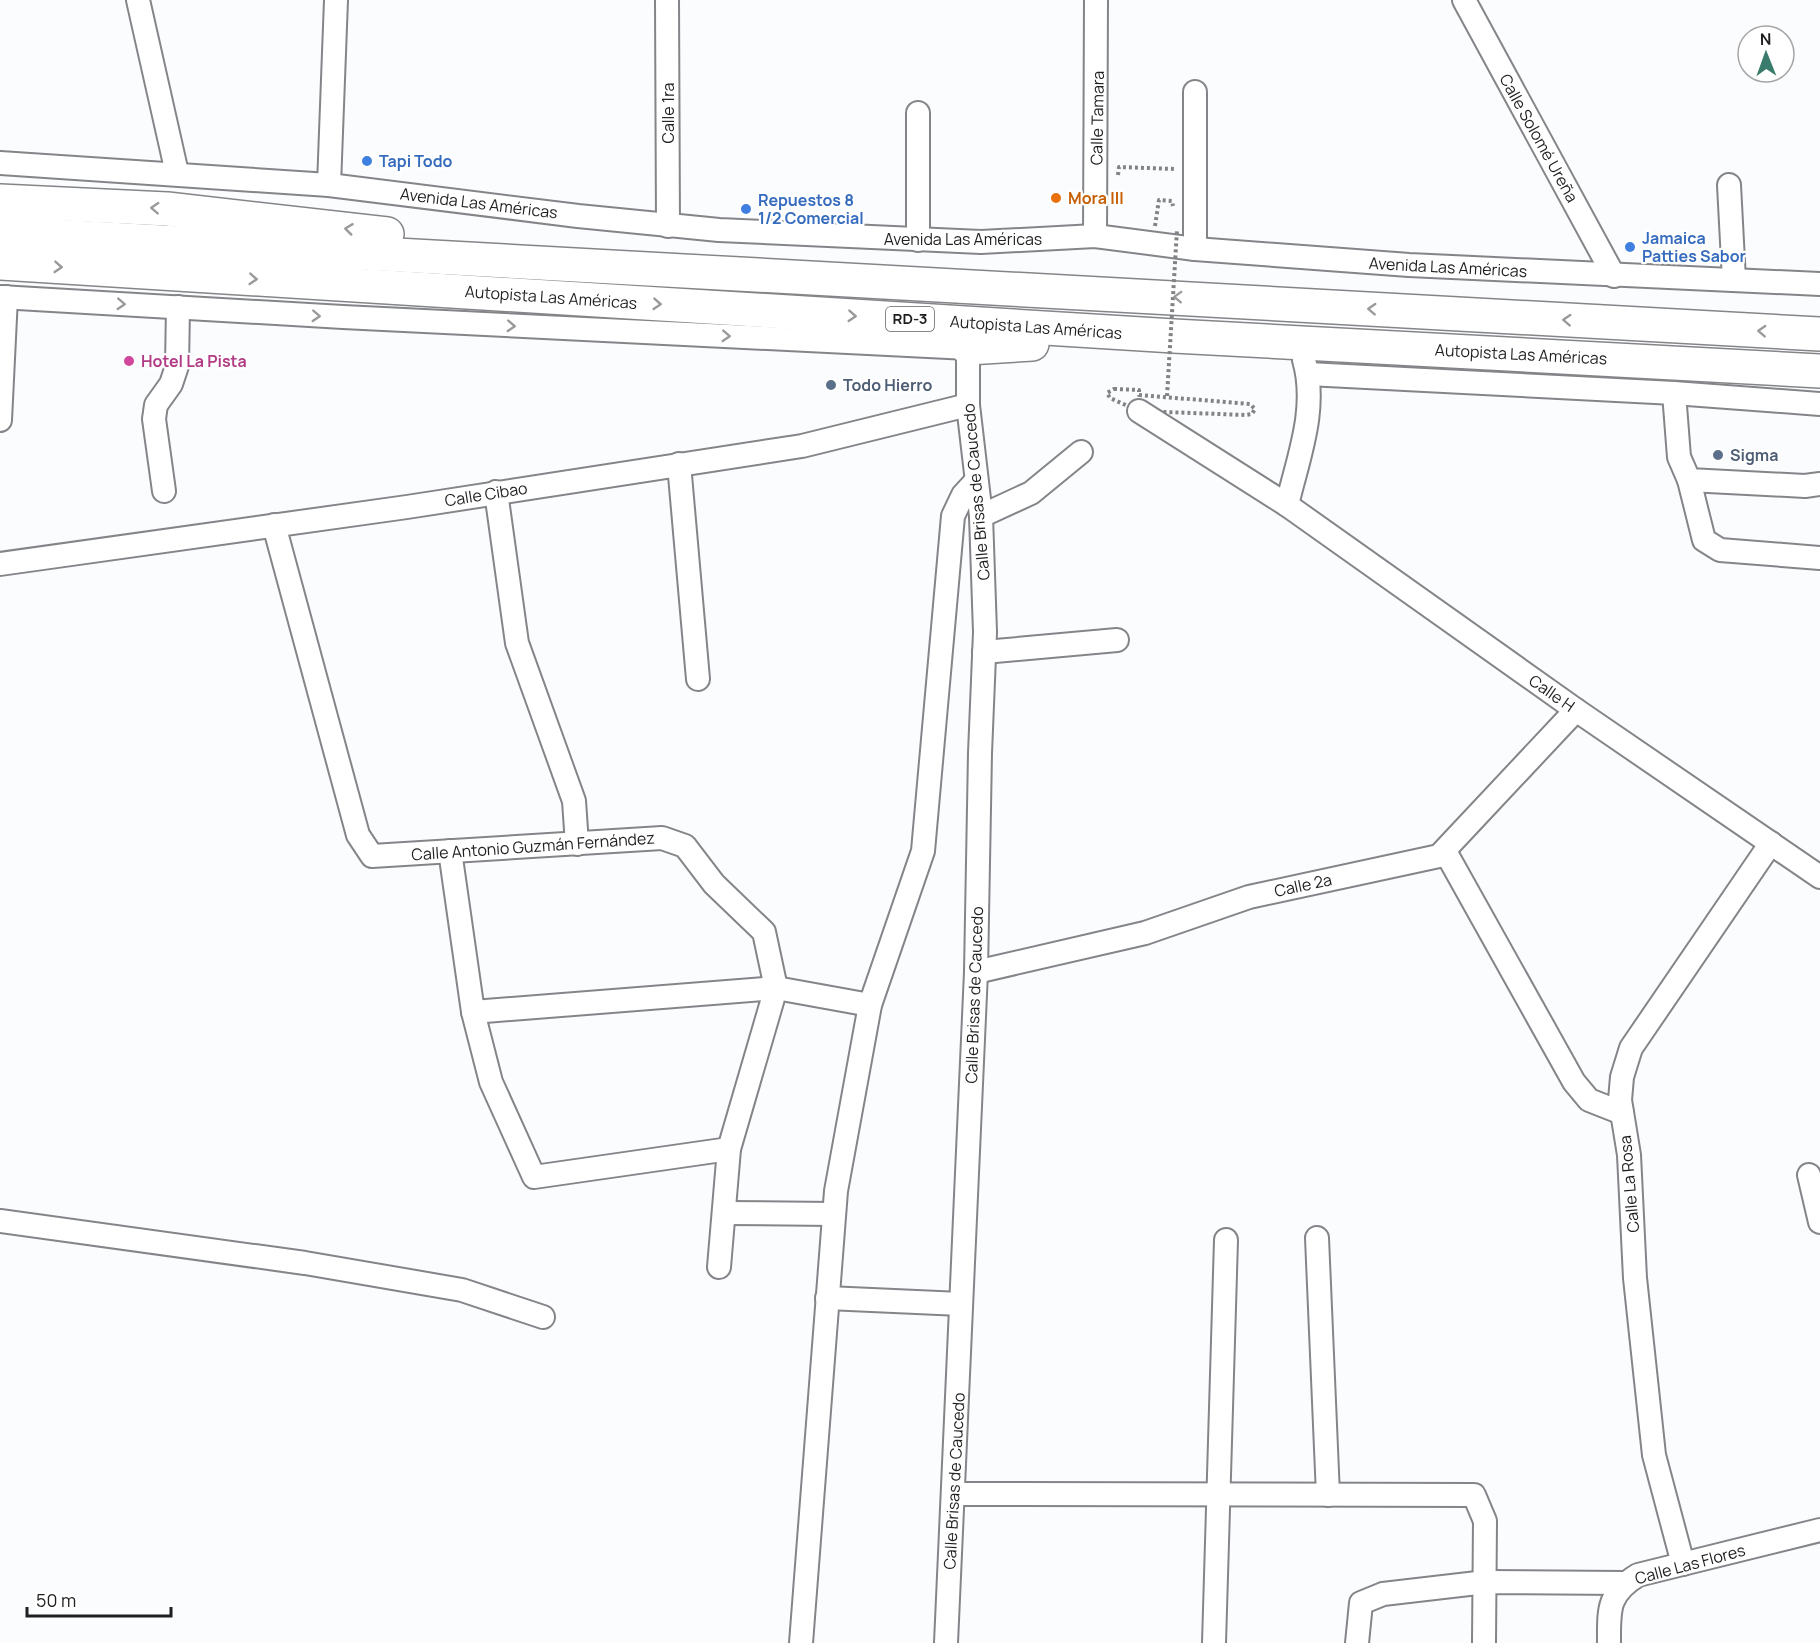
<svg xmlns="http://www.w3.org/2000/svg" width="1820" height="1643" font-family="Manrope,sans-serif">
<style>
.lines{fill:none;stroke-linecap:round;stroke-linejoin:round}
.minor-casing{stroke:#848588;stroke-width:26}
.highway-casing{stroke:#848588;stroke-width:36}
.path{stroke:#828384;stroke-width:4;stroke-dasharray:3 3;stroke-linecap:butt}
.minor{stroke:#fff;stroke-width:22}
.highway{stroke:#fff;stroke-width:33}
.path-bridge{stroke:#828384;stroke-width:4;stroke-dasharray:3 3;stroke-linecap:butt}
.oneway{stroke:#9a9a9b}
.shop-dot{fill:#3f7fe0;stroke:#fff;stroke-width:2}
.food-dot{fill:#e8710a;stroke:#fff;stroke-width:2}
.hotel-dot{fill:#d1479c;stroke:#fff;stroke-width:2}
.service-dot{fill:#5c6f8a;stroke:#fff;stroke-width:2}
.labels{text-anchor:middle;stroke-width:4.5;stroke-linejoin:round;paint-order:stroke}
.shield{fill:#fff;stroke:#626263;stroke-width:1.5}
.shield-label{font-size:15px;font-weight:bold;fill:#1f1f20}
.street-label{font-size:16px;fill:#1f1f20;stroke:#fff}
.shop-label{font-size:16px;font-weight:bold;fill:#366cbe;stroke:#fff;text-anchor:start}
.food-label{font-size:16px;font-weight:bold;fill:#c56008;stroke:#fff;text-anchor:start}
.hotel-label{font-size:16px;font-weight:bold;fill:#b23c85;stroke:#fff;text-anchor:start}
.service-label{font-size:16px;font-weight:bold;fill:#4e5e75;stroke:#fff;text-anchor:start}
</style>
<rect width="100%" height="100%" fill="#fafcfe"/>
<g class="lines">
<g class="minor-casing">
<g id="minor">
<path d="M138,0L177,173"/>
<path d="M667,0L668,226"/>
<path d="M1464,0L1614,276"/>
<path d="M1195,92V249"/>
<path d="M0,163L329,185L578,216L719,230L981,242L1095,236L1195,249L1409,265L1820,284"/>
<path d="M329,185L336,0"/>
<path d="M1729,185L1734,280"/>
<path d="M1095,236L1096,0"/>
<path d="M918,240V113"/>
<path d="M0,297L343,317L968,348V405L981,516L985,632L980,753L976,972L946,1643"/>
<path d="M1308,374L1674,393L1820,404"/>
<path d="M1674,393L1679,457L1689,480L1805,486L1820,484"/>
<path d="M1139,411L1287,505L1576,710L1820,877"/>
<path d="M0,420L6,297"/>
<path d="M679,464L698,679"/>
<path d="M1689,480L1704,540L1720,550L1820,558"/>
<path d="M164,491L154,419L156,405L171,384L177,366L178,307"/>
<path d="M496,492L517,643L574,801L577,844"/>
<path d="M1287,505C1298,458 1318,409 1304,360"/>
<path d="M981,516L1031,493L1081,452"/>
<path d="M274,525L358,835L372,856L662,838L685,846L714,884L764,932L776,988L729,1149L719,1267"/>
<path d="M0,564L407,507L802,446L968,405"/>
<path d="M984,652L1117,640"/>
<path d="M450,851L473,1012L491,1082L534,1177L729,1149"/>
<path d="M1445,851L1574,1082L1589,1100L1622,1113"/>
<path d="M976,972L1145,933L1249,897L1439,856L1576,710"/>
<path d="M473,1012L776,988L870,1005"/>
<path d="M1809,1175L1820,1222"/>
<path d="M724,1213L834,1214"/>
<path d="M0,1221L305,1263L462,1290L543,1317"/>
<path d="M1317,1238L1328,1495"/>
<path d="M827,1298L961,1304"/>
<path d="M954,1494L1474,1495L1485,1521L1484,1643"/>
<path d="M1683,1564L1654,1455L1635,1278L1629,1155L1620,1100L1622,1077L1631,1048L1771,843"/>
<path d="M801,1643L836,1191L870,1005L923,851L953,516L963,495L975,482"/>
<path d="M1214,1643L1226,1240"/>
<path d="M1357,1643L1361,1603L1383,1594L1486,1582L1624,1583"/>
<path d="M1609,1643C1609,1610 1607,1594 1638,1575L1820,1530"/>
</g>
</g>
<g class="highway-casing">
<g id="highway">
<path d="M0,201L167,209L387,234"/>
<path d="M0,233L1820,334"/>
<path d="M0,263L1174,336L1820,371"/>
<path d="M968,348L1032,344"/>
</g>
</g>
<g class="path">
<path d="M1118,175L1119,167L1175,169"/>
<path d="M1155,226L1159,200L1172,201L1173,206"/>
<path d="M1114,389L1139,390V395L1250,404L1255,409L1252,414L1245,415L1139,411L1110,398L1107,393Z"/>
</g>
<use href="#minor" class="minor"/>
<use href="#highway" class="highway"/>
<path class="path-bridge" d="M1167,396L1177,230"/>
</g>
<defs><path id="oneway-chevron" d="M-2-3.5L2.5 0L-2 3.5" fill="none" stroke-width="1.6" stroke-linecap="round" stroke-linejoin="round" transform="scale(1.5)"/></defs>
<g class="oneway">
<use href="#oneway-chevron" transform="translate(155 208) rotate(-177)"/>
<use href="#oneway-chevron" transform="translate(349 229) rotate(-173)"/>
<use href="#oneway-chevron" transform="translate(58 267) rotate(4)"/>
<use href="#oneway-chevron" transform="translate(253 279) rotate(4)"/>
<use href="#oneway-chevron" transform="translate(1178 297) rotate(-178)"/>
<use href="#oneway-chevron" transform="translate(121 304) rotate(3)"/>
<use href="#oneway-chevron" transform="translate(657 304) rotate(4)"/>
<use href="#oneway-chevron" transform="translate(1372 309) rotate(-177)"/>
<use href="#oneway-chevron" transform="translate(316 316) rotate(3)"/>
<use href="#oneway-chevron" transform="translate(852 316) rotate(4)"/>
<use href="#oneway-chevron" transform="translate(1567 320) rotate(-177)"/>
<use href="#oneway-chevron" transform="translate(511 326) rotate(3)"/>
<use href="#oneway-chevron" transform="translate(1762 331) rotate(-177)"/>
<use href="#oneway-chevron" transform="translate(726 336) rotate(3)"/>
</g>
<g class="shop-dot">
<circle cx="367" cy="161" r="6"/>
<circle cx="746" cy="209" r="6"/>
<circle cx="1630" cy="247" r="6"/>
</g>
<circle class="food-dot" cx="1056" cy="198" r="6"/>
<circle class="hotel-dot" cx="129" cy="361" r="6"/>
<g class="service-dot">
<circle cx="831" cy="385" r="6"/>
<circle cx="1718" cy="455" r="6"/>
</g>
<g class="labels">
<rect class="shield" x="886" y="307" width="48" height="24" rx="4.5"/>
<g class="shield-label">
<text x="910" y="324">RD-3</text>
</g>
<g class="street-label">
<text transform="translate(668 113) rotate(-90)" y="6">Calle 1ra</text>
<text transform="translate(1097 118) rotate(-89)" y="6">Calle Tamara</text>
<text transform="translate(1539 138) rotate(61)" y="6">Calle Solomé Ureña</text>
<text transform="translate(479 203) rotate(7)" y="6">Avenida Las Américas</text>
<text x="963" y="245">Avenida Las Américas</text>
<text transform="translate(1448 267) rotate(3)" y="6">Avenida Las Américas</text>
<text transform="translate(551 297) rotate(4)" y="6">Autopista Las Américas</text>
<text transform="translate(1036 327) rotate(4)" y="6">Autopista Las Américas</text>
<text transform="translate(1521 354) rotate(3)" y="6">Autopista Las Américas</text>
<text transform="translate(976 492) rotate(-95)" y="6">Calle Brisas de Caucedo</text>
<text transform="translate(486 494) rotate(-9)" y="6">Calle Cibao</text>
<text transform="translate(1552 693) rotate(35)" y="6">Calle H</text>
<text transform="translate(533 846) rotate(-4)" y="6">Calle Antonio Guzmán Fernández</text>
<text transform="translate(1303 885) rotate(-12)" y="6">Calle 2a</text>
<text transform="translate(974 995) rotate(-88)" y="6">Calle Brisas de Caucedo</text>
<text transform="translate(1629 1184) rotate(-95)" y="6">Calle La Rosa</text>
<text transform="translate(954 1481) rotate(-87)" y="6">Calle Brisas de Caucedo</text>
<text transform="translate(1690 1564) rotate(-15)" y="6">Calle Las Flores</text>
</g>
<g class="shop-label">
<text x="379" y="167">Tapi Todo</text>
<text x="758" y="206">Repuestos 8<tspan x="758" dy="18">1/2 Comercial</tspan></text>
<text x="1642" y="244">Jamaica<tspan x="1642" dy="18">Patties Sabor</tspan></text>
</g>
<g class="food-label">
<text x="1068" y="204">Mora III</text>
</g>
<g class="hotel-label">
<text x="141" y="367">Hotel La Pista</text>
</g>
<g class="service-label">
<text x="843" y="391">Todo Hierro</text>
<text x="1730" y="461">Sigma</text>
</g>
</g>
<g transform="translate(1766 54) rotate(359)"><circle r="28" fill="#ffffff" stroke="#a5a5a6" stroke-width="1.5"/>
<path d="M0-4.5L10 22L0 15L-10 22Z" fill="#397b6c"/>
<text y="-9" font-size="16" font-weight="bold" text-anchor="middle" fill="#1f1f20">N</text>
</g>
<path d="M27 1607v9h144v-9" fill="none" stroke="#1f1f20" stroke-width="3"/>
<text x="36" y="1607" font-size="18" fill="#1f1f20" stroke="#ffffff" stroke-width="4.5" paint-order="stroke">50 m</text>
</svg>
